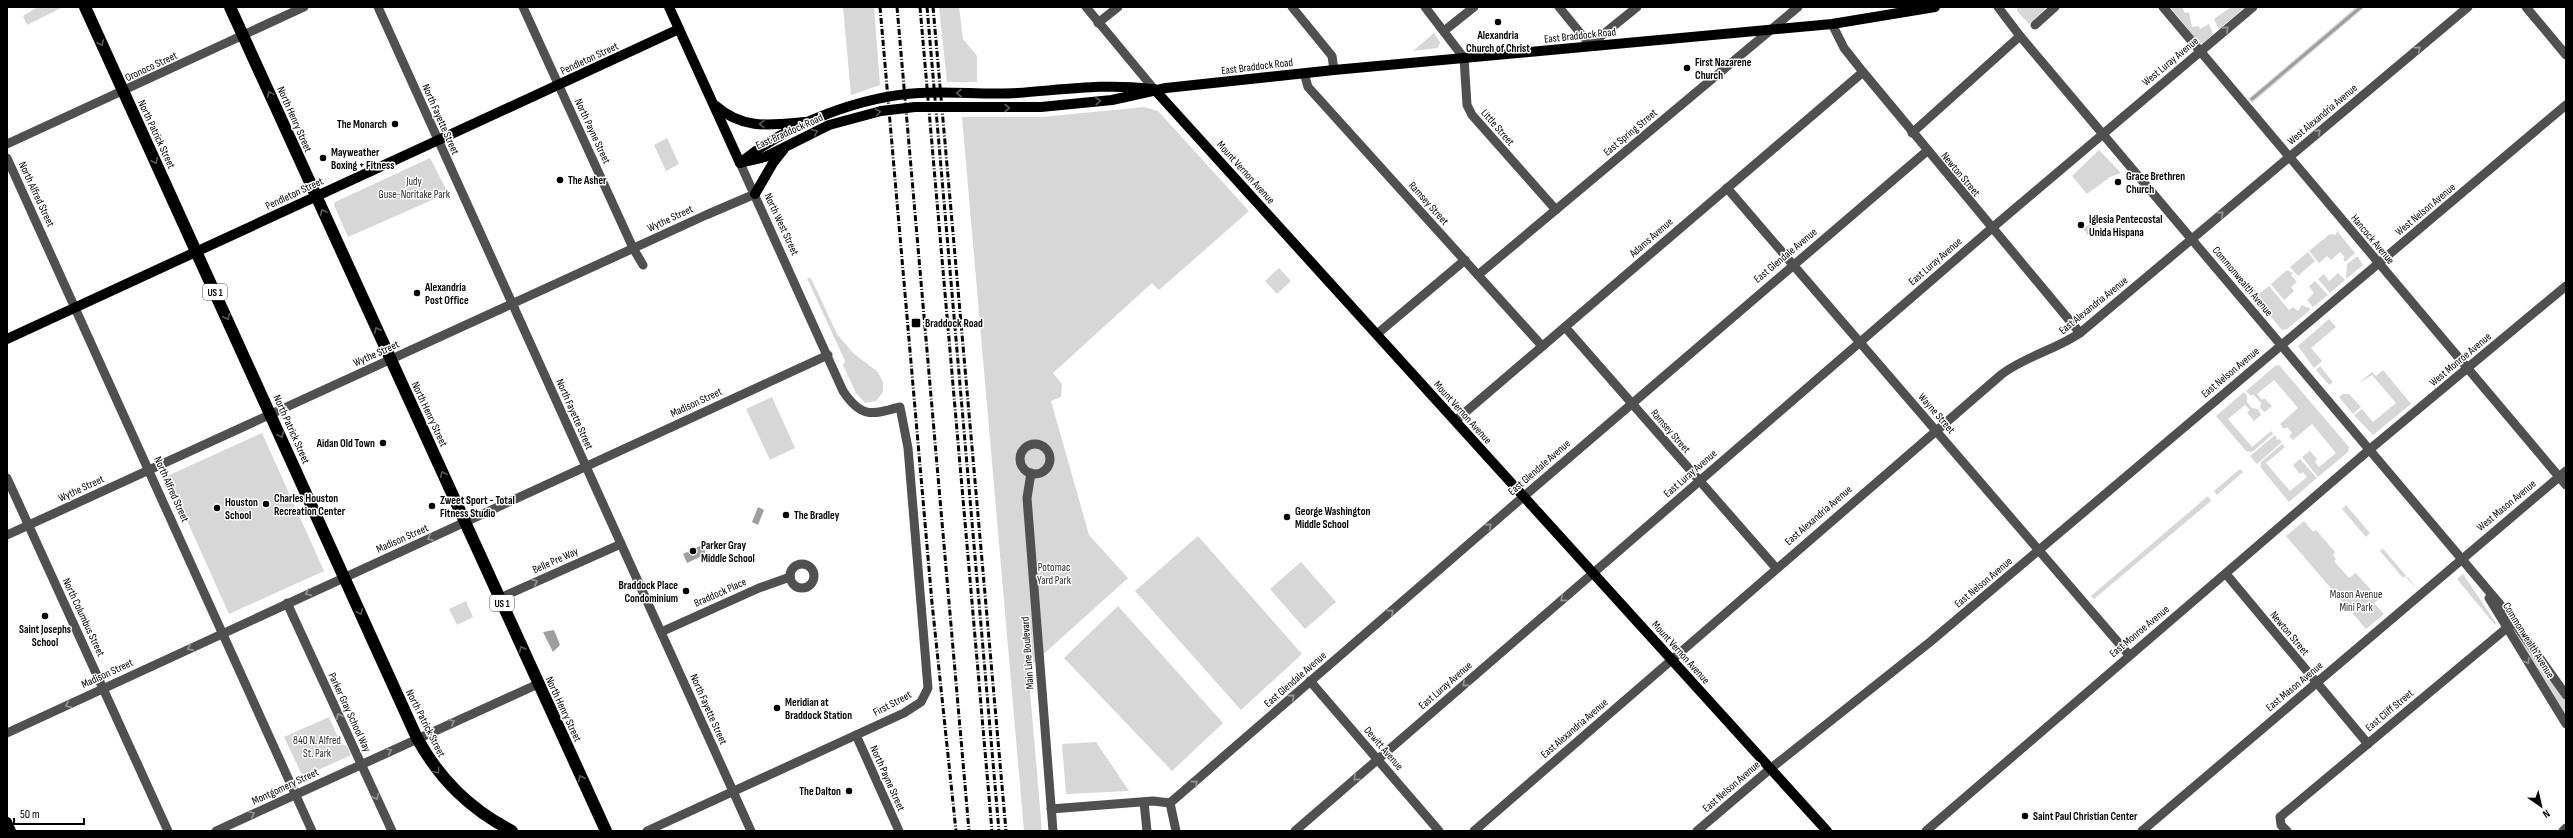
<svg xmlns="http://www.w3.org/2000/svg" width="2573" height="838" font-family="'Sofia Sans Condensed',sans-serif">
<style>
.green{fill:#d7d7d7}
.water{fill:#9e9e9e}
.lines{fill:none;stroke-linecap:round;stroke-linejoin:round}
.stream{stroke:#9e9e9e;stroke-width:3}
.minor{stroke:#505050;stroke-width:9}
.major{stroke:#000;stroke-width:10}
.highway{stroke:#000;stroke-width:12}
.rail{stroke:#000;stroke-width:3;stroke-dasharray:6 2 1 2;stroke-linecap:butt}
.oneway{stroke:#969696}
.oneway2{stroke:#595959}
.poi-dot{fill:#000;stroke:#fff;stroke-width:1.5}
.labels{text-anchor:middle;stroke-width:3;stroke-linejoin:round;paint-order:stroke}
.shield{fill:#fff;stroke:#4c4c4c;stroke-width:1}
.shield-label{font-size:10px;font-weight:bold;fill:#000}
.poi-label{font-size:11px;font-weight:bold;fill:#000;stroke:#fff;text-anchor:start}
.street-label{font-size:11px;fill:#000;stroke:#fff}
.park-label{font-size:11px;fill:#2e2e2e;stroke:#fff}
</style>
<rect width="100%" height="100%" fill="#fff"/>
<g class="green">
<path d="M38,7H63L27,25L23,16Z"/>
<path d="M843,7H874L880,85L851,95Z"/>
<path d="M939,7H959L963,39L977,56V82H947Z"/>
<path d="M2017,7H2047L2029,24L2017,11Z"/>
<path d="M2170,7H2182L2185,13L2189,12L2192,27L2199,26L2200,29L2209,24L2213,34L2203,43H2199Z"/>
<path d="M2231,7H2245L2219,29L2214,19Z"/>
<path d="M2356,7H2365L2252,103L2248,99Z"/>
<path d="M1434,33L1440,42L1438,48L1413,51Z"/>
<path d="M1144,107L1158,111L1249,211L1159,290L1152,283L1053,373L1062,384L1061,397L1051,401L1089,535L1128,578L1028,668L1042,831H1024L962,117H1042Z"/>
<path d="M667,138L679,164L666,171L654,145Z"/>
<path d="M2099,150L2121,173L2110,177L2087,194L2072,176Z"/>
<path d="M430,158L448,193L348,237L334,205L335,202Z"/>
<path d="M2100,215L2105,220L2081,240L2087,234L2083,229Z"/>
<path d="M2337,231L2355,253L2345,262L2343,259L2345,257L2340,252L2331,260L2327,256L2319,263L2309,251L2330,234L2336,235Z"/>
<path d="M2308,252L2315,261L2298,276L2290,267Z"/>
<path d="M2356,257H2358L2363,265L2346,279L2347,264Z"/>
<path d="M1279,268L1291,281L1277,294L1265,281Z"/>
<path d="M2287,270L2293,273L2291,275L2297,282L2291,287L2294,291L2284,300L2271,284Z"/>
<path d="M2338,273L2345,280L2330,293L2318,279L2324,274L2329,281Z"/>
<path d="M807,278H811L837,334L853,353L878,372L883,382V392L876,401L865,403L856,393L843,365L845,361Z"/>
<path d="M2315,281L2328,295L2313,307L2307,300L2314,293L2309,286Z"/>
<path d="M2269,286L2289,310L2293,307L2298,311L2302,305L2311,309L2287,329L2282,330L2249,291L2253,287L2259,294Z"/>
<path d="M2329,319L2336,327L2311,348L2322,361L2314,368L2298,346Z"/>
<path d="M2279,365L2349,447L2348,452L2318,477L2302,457L2310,451L2317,459L2315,462L2319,467L2336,453L2312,424L2293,440L2289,436L2292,433L2287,427L2284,429L2280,424L2298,408L2274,380L2257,394L2262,400L2264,398L2272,406L2265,412L2260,408L2261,403L2254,395H2250L2246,391L2275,366Z"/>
<path d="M2320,366L2333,382L2329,385L2316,370Z"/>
<path d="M2383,370L2411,404L2373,435L2354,415L2362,409L2373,422L2396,403L2372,375L2358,384L2372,372L2376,376Z"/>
<path d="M2244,392L2247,396V402L2252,408L2258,409L2261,415L2254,421L2247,412L2250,410L2245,405L2228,419L2252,447L2271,431L2273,434L2252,452L2246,451L2216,416Z"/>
<path d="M2343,394H2349L2361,407L2353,414L2339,397Z"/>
<path d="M772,397L795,448L770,460L746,409Z"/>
<path d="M262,433L324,571L229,614L167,476Z"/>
<path d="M2275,435L2277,440L2279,439L2282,442L2257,464L2250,456Z"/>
<path d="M2282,444L2285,447L2266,463L2290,491L2307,477L2303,472L2300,474L2293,465L2300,459L2317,478L2289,502L2261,468V462Z"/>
<path d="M2240,469L2243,472L2217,495L2214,491Z"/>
<path d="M2208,496L2211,501L2094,599L2091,596Z"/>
<path d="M2346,505L2370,533L2366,537L2342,509Z"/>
<path d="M2304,521L2313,532L2316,530L2335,552L2333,555L2336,559L2334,561L2349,578L2356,573L2379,599L2374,603L2384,614L2366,629L2286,536Z"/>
<path d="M1198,536L1302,654L1241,710L1135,591Z"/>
<path d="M2378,543L2415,586V587L2405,576L2403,578L2380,551L2383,549Z"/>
<path d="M1301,562L1336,602L1305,629L1270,589Z"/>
<path d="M2463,574L2496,623L2495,625L2457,579Z"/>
<path d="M466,601L473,617L457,625L449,609Z"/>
<path d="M1118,606L1223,723L1172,771L1064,658Z"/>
<path d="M2518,633L2566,701V720L2516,634Z"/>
<path d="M329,717L341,744L347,746L351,755L303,777L284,737Z"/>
<path d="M1096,742L1129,791L1066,794L1062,744Z"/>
</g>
<g class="water">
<path d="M758,507L764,510L758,525L752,522Z"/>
<path d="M702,545L706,554L687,563L683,554Z"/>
<path d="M554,630L560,645L553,652L543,632Z"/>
</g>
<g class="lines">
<path class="stream" d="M2252,99L2361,7"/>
<g class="minor">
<path d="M378,7L751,831"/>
<path d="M523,7L633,248L643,265"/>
<path d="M1086,7L1154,89"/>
<path d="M1292,7L1332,56L1334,70"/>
<path d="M1425,7L1464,58L1467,105L1472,115L1556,210"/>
<path d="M1559,7L1590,45L1637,7"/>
<path d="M1998,7L2020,36L2509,615L2566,695"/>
<path d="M2163,7L2566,485"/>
<path d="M2526,7L2566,55"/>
<path d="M1098,23L1118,7"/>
<path d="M1832,24L1844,48L1863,72L2080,333"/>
<path d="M2035,25L2055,7"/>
<path d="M1444,31L1474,7"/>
<path d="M1304,73L1308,87L1542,346"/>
<path d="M1912,133L2020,36"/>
<path d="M7,144L304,7"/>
<path d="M7,158L312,831"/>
<path d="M1727,188L2129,655"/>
<path d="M1478,275L1798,7"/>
<path d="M1565,327L1776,568"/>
<path d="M1377,334L1465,260"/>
<path d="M1455,421L1863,72"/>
<circle cx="1035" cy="459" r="15"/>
<path d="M1031,473L1027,498L1053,831"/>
<path d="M7,478L168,831"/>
<path d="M7,535L706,215L755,194"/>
<circle cx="802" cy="576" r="12"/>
<path d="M2226,574L2368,744"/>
<path d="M500,598L621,544"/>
<path d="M2489,598L2566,724"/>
<path d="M287,603L392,831"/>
<path d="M661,632L759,588L790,577"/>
<path d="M1310,681L1439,831"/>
<path d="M7,733L828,355"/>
<path d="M856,735L899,831"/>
<path d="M1144,802L1147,831"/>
<path d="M1051,809L1153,801L1170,803"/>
<path d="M216,831L538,684"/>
<path d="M647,831L904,713L921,702L928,688L908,448L900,407C871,415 861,418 843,391L740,163"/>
<path d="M1176,831L1170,803L1523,497L1927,151"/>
<path d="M1295,831L1992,228L2253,7"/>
<path d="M1474,831L2002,374C2026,356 2055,350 2080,333L2468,7"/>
<path d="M1697,831L1770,769L1930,642L2566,105"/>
<path d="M1926,831L2369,450L2566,286"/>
<path d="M2142,831L2566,471"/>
<path d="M2287,831L2281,825L2280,817L2514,622"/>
<path d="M2563,831L2566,828"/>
</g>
<g class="major">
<path d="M669,7L740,163"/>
<path d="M1154,89L1827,831"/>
<path d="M716,106C743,130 771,125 805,122"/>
<path d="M744,160C790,123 862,96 920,93C952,91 985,95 1017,93C1062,90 1106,83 1150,89"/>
<path d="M740,163L765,157L829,125L881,111L915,107H1041L1112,100L1166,88L1334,70L1832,24L1935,7"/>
<path d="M755,194L773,163L784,149"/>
<path d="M7,339L679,29"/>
<path d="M7,822L11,831"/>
</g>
<g class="highway">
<path d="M85,7L417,738C440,780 470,809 512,831"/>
<path d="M230,7L606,831"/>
</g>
<g class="rail">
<path d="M880,7L932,603L956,831"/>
<path d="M897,7L969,831"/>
<path d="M920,7L992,831"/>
<path d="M927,7L999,831"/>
<path d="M933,7L1006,831"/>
</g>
</g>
<defs><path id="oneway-chevron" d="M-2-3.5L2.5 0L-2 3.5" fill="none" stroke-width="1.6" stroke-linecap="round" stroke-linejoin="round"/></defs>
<g class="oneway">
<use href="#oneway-chevron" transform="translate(2226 29) rotate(-40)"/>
<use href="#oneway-chevron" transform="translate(2418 49) rotate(-40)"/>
<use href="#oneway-chevron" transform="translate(2318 132) rotate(-40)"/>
<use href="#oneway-chevron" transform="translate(2221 214) rotate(-40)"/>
<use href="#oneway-chevron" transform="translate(1489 526) rotate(-41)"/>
<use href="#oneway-chevron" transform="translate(430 538) rotate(156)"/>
<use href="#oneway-chevron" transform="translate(535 582) rotate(-24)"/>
<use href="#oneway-chevron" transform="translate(308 593) rotate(155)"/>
<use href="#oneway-chevron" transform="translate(1563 599) rotate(139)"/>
<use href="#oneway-chevron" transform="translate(1391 612) rotate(-41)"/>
<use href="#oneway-chevron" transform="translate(190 648) rotate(156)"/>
<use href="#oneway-chevron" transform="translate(2527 661) rotate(58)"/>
<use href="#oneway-chevron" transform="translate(1465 684) rotate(139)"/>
<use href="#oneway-chevron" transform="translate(1292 697) rotate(-41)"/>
<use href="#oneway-chevron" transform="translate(68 705) rotate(155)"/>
<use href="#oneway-chevron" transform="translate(339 716) rotate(-115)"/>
<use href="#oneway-chevron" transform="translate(452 722) rotate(-24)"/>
<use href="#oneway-chevron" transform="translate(389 751) rotate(-25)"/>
<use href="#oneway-chevron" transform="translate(1356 778) rotate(139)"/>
<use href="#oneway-chevron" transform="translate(1195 783) rotate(-41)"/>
<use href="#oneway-chevron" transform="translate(376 797) rotate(65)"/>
<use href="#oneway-chevron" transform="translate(252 814) rotate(-25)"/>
</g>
<g class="oneway2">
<use href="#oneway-chevron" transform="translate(101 43) rotate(66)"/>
<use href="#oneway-chevron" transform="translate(959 93) rotate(-180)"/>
<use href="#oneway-chevron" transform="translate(270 94) rotate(-114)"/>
<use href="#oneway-chevron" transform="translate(1098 101) rotate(-5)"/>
<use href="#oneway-chevron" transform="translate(1007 108)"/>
<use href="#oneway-chevron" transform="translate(878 112) rotate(-12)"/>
<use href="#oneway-chevron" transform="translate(762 124) rotate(-177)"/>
<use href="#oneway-chevron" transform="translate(815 132) rotate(-24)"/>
<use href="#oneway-chevron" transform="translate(155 161) rotate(65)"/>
<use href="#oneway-chevron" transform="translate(323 212) rotate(-115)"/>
<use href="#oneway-chevron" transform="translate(227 317) rotate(65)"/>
<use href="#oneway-chevron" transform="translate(377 330) rotate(-115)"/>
<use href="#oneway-chevron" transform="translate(281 435) rotate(66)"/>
<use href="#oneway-chevron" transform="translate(443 474) rotate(-115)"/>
<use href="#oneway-chevron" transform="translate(360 612) rotate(65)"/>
<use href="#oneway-chevron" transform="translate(522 649) rotate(-115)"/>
<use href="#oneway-chevron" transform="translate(437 771) rotate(54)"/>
<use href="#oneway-chevron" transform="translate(581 778) rotate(-115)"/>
</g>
<g class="poi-dot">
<circle cx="1498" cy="22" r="4"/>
<circle cx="1687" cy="68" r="4"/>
<circle cx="395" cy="124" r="4"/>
<circle cx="323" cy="158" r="4"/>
<circle cx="560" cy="180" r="4"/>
<circle cx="2118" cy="182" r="4"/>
<circle cx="2081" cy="225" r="4"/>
<circle cx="417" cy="293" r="4"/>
<rect x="911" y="318" width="10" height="10" rx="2"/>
<circle cx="383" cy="443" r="4"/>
<circle cx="266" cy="504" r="4"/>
<circle cx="432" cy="506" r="4"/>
<circle cx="217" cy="508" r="4"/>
<circle cx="786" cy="515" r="4"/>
<circle cx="1287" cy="517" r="4"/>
<circle cx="693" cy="551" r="4"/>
<circle cx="686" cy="591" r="4"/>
<circle cx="45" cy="616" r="4"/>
<circle cx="777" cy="708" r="4"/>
<circle cx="849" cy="791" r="4"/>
<circle cx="2025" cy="816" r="4"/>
</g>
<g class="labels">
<g class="shield">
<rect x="203" y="284" width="24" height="16" rx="3"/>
<rect x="490" y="595" width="24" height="16" rx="3"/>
</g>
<g class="shield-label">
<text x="215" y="296">US 1</text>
<text x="502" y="607">US 1</text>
</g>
<g class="poi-label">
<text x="1498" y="39" text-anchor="middle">Alexandria<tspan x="1498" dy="13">Church of Christ</tspan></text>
<text x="1695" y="66">First Nazarene<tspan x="1695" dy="13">Church</tspan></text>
<text x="387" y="128" text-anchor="end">The Monarch</text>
<text x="331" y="156">Mayweather<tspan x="331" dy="13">Boxing + Fitness</tspan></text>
<text x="2126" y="180">Grace Brethren<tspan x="2126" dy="13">Church</tspan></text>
<text x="568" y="184">The Asher</text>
<text x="2089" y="223">Iglesia Pentecostal<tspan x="2089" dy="13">Unida Hispana</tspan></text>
<text x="425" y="291">Alexandria<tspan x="425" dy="13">Post Office</tspan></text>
<text x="925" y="327">Braddock Road</text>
<text x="375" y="447" text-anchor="end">Aidan Old Town</text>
<text x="274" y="502">Charles Houston<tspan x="274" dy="13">Recreation Center</tspan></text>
<text x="440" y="504">Zweet Sport - Total<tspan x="440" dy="13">Fitness Studio</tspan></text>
<text x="225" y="506">Houston<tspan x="225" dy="13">School</tspan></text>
<text x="1295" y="515">George Washington<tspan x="1295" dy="13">Middle School</tspan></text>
<text x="794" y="519">The Bradley</text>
<text x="701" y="549">Parker Gray<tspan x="701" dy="13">Middle School</tspan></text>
<text x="678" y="589" text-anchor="end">Braddock Place<tspan x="678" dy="13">Condominium</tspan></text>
<text x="45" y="633" text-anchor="middle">Saint Josephs<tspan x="45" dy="13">School</tspan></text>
<text x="785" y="706">Meridian at<tspan x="785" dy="13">Braddock Station</tspan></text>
<text x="841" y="795" text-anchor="end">The Dalton</text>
<text x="2033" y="820">Saint Paul Christian Center</text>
</g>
<g class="street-label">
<text transform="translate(1580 35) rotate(-6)" y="4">East Braddock Road</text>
<text transform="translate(589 58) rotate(-25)" y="4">Pendleton Street</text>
<text transform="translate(2170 61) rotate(-40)" y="4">West Luray Avenue</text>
<text transform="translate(151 66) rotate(-25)" y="4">Oronoco Street</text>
<text transform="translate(1257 66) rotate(-7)" y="4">East Braddock Road</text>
<text transform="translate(2322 114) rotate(-40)" y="4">West Alexandria Avenue</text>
<text transform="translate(295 119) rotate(66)" y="4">North Henry Street</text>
<text transform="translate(441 119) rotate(66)" y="4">North Fayette Street</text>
<text transform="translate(1498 127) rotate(49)" y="4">Little Street</text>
<text transform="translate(593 131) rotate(65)" y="4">North Payne Street</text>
<text transform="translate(789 131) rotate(-24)" y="4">East Braddock Road</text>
<text transform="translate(1630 132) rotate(-40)" y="4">East Spring Street</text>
<text transform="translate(157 134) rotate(65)" y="4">North Patrick Street</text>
<text transform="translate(1246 172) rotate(48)" y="4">Mount Vernon Avenue</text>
<text transform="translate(1961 174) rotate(50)" y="4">Newton Street</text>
<text transform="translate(294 193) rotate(-25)" y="4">Pendleton Street</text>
<text transform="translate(37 194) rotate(65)" y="4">North Alfred Street</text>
<text transform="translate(1429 203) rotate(48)" y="4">Ramsey Street</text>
<text transform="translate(2425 209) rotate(-40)" y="4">West Nelson Avenue</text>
<text transform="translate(670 218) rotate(-25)" y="4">Wythe Street</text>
<text transform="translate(782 224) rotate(65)" y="4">North West Street</text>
<text transform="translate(1651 237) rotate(-41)" y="4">Adams Avenue</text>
<text transform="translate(2373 239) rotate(50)" y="4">Hancock Avenue</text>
<text transform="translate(1785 255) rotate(-40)" y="4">East Glendale Avenue</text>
<text transform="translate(1935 261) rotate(-41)" y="4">East Luray Avenue</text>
<text transform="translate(2243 281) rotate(50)" y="4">Commonwealth Avenue</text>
<text transform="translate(2093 305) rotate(-39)" y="4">East Alexandria Avenue</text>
<text transform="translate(376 353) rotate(-24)" y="4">Wythe Street</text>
<text transform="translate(2460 359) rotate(-40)" y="4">West Monroe Avenue</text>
<text transform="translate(2230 372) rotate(-40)" y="4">East Nelson Avenue</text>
<text transform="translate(696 402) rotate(-25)" y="4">Madison Street</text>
<text transform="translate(1463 412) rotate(48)" y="4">Mount Vernon Avenue</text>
<text transform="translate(1937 413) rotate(49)" y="4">Wayne Street</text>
<text transform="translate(430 414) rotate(65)" y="4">North Henry Street</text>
<text transform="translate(575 414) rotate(66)" y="4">North Fayette Street</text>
<text transform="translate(292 429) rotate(66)" y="4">North Patrick Street</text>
<text transform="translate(1671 431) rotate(49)" y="4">Ramsey Street</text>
<text transform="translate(1539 467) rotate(-41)" y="4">East Glendale Avenue</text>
<text transform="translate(1690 473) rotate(-41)" y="4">East Luray Avenue</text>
<text transform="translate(81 488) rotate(-25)" y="4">Wythe Street</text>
<text transform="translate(172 489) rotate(66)" y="4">North Alfred Street</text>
<text transform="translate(2506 505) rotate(-40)" y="4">West Mason Avenue</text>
<text transform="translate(1818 515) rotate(-41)" y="4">East Alexandria Avenue</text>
<text transform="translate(402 538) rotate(-24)" y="4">Madison Street</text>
<text transform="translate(555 560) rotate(-24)" y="4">Belle Pre Way</text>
<text transform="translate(1983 582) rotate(-40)" y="4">East Nelson Avenue</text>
<text transform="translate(720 592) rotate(-24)" y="4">Braddock Place</text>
<text transform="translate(84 617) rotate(65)" y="4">North Columbus Street</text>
<text transform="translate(2139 631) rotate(-40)" y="4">East Monroe Avenue</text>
<text transform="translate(2290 633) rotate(50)" y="4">Newton Street</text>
<text transform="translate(2529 640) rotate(58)" y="4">Commonwealth Avenue</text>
<text transform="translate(1681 652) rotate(48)" y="4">Mount Vernon Avenue</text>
<text transform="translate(1027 653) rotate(-94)" y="4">Main Line Boulevard</text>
<text transform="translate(107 673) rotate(-25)" y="4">Madison Street</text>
<text transform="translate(1295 679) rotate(-41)" y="4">East Glendale Avenue</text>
<text transform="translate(1445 685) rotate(-41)" y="4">East Luray Avenue</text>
<text transform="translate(2294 686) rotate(-40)" y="4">East Mason Avenue</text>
<text transform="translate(892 703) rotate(-28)" y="4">First Street</text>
<text transform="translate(564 709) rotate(65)" y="4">North Henry Street</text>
<text transform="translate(709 709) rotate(66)" y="4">North Fayette Street</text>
<text transform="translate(2389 710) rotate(-40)" y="4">East Cliff Street</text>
<text transform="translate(350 712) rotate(65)" y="4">Parker Gray School Way</text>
<text transform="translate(426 723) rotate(63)" y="4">North Patrick Street</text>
<text transform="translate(1574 728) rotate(-41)" y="4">East Alexandria Avenue</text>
<text transform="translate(1384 748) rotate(49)" y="4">Dewitt Avenue</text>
<text transform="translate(888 778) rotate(66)" y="4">North Payne Street</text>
<text transform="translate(285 786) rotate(-25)" y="4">Montgomery Street</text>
<text transform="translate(1731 786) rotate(-41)" y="4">East Nelson Avenue</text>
</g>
<g class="park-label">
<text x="414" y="185">Judy<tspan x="414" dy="13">Guse-Noritake Park</tspan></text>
<text x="1054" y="571">Potomac<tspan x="1054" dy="13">Yard Park</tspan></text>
<text x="2356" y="598">Mason Avenue<tspan x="2356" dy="13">Mini Park</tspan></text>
<text x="317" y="744">840 N. Alfred<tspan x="317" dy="13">St. Park</tspan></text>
</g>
</g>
<rect width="2573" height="838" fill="none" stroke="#000000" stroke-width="16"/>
<g transform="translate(2541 806) rotate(146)" stroke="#ffffff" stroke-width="3" paint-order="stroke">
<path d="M0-3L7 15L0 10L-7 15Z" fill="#000000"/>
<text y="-6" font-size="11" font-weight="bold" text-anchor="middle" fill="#000000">N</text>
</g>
<path d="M14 818v6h70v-6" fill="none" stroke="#000000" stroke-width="2"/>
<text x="20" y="818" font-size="12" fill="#000000" stroke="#ffffff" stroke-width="3" paint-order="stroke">50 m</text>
</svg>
